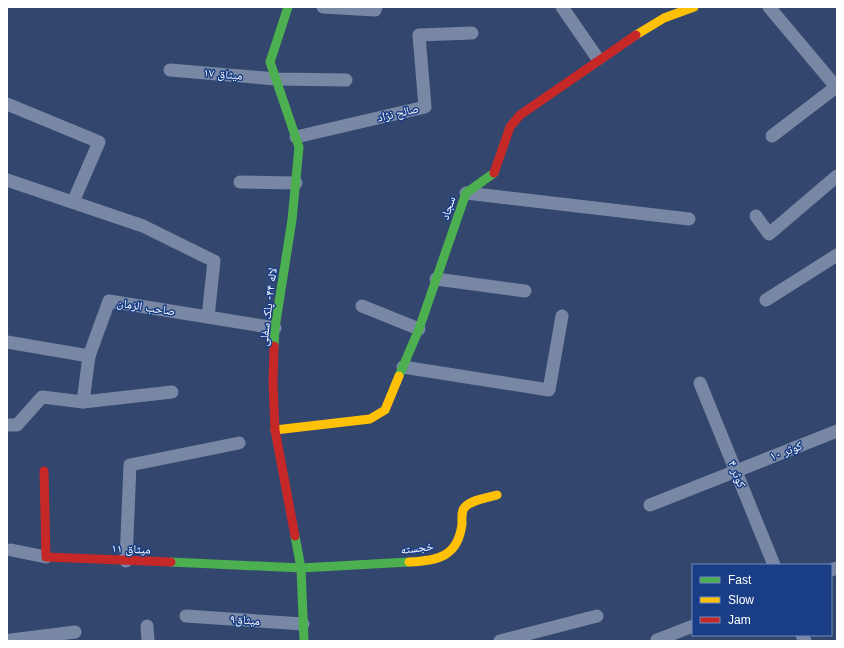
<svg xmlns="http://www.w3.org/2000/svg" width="844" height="648" font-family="Helvetica,'Noto Naskh Arabic',sans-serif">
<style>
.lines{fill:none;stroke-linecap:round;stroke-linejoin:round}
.street{stroke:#7887a3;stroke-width:13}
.fast{stroke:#4caf50;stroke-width:9}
.slow{stroke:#ffc107;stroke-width:9}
.jam{stroke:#c62828;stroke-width:9}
.labels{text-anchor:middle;stroke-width:3;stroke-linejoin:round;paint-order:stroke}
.street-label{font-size:12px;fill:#fff;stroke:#193e86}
</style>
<rect width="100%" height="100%" fill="#32466e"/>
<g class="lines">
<g class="street">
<path d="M323,7L375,10L376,7"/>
<path d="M562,7L598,59"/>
<path d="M769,7L837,88"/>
<path d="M170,70L276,79L346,80"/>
<path d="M7,104L99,142L73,202"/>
<path d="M772,136L836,87"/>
<path d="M296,137L425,107L419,35L472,33"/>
<path d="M7,180L143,226L214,261L208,317"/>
<path d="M240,182L296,183"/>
<path d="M466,193L689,219"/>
<path d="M756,216L769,234L837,176"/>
<path d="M436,279L525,291"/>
<path d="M766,300L837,255"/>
<path d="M362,306L419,329"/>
<path d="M7,342L89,356L109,301L275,328"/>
<path d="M403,367L549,390L562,316"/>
<path d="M700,383L774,565"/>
<path d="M83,402L172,392"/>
<path d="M7,425H17L42,397L83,402L89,356"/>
<path d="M650,505L837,431"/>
<path d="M11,550L46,557"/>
<path d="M126,561L130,465L239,443"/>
<path d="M831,570L837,568"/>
<path d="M186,616L303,624"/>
<path d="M147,626L148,641"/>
<path d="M802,635L805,641"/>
<path d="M11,640L75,632"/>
<path d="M657,640L693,626"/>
<path d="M500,641L597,616"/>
</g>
<g class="fast">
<path d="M274,346L275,328L292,220L299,147L270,62L288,7"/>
<path d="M399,376L419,329L466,193L494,173"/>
<path d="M295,536L301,568L304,641"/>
<path d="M171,562L301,568L409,562"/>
</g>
<g class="slow">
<path d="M636,35L664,18L694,7"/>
<path d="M275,430L370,419L385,410L399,376"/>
<path d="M409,562C437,561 458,557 462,524C462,518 461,511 465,507C473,499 487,498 497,495"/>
</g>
<g class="jam">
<path d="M494,173L510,127L520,115L636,35"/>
<path d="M274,346L273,383L275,430L295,536"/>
<path d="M44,471L46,557L171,562"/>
</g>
</g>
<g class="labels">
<g class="street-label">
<text transform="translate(223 74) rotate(5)" y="4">میثاق ۱۷</text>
<text transform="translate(398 113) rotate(-13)" y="4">صالح نژاد</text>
<text transform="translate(448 208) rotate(-71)" y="4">سجاد</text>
<text transform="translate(146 307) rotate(9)" y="4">صاحب الزمان</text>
<text transform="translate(268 307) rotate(-83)" y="4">لاله ۴۴- پلک سفلی</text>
<text transform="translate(786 451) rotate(-21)" y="4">کوثر ۱۰</text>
<text transform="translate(737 474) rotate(68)" y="4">کوثر ۴</text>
<text transform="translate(417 548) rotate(-7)" y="4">خجسته</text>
<text transform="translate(131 549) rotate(2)" y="4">میثاق ۱۱</text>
<text transform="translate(245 620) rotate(4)" y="4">میثاق۹</text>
</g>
</g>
<rect width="844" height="648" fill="none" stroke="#ffffff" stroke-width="16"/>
<rect x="692" y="564" width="140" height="72" fill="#193e86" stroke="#758bb6"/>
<rect x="700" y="577" width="20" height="6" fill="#4caf50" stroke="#758bb6"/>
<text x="728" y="584" font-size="12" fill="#ffffff">Fast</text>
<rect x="700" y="597" width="20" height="6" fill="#ffc107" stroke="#758bb6"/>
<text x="728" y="604" font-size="12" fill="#ffffff">Slow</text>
<rect x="700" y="617" width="20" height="6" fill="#c62828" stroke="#758bb6"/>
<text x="728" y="624" font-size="12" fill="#ffffff">Jam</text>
</svg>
